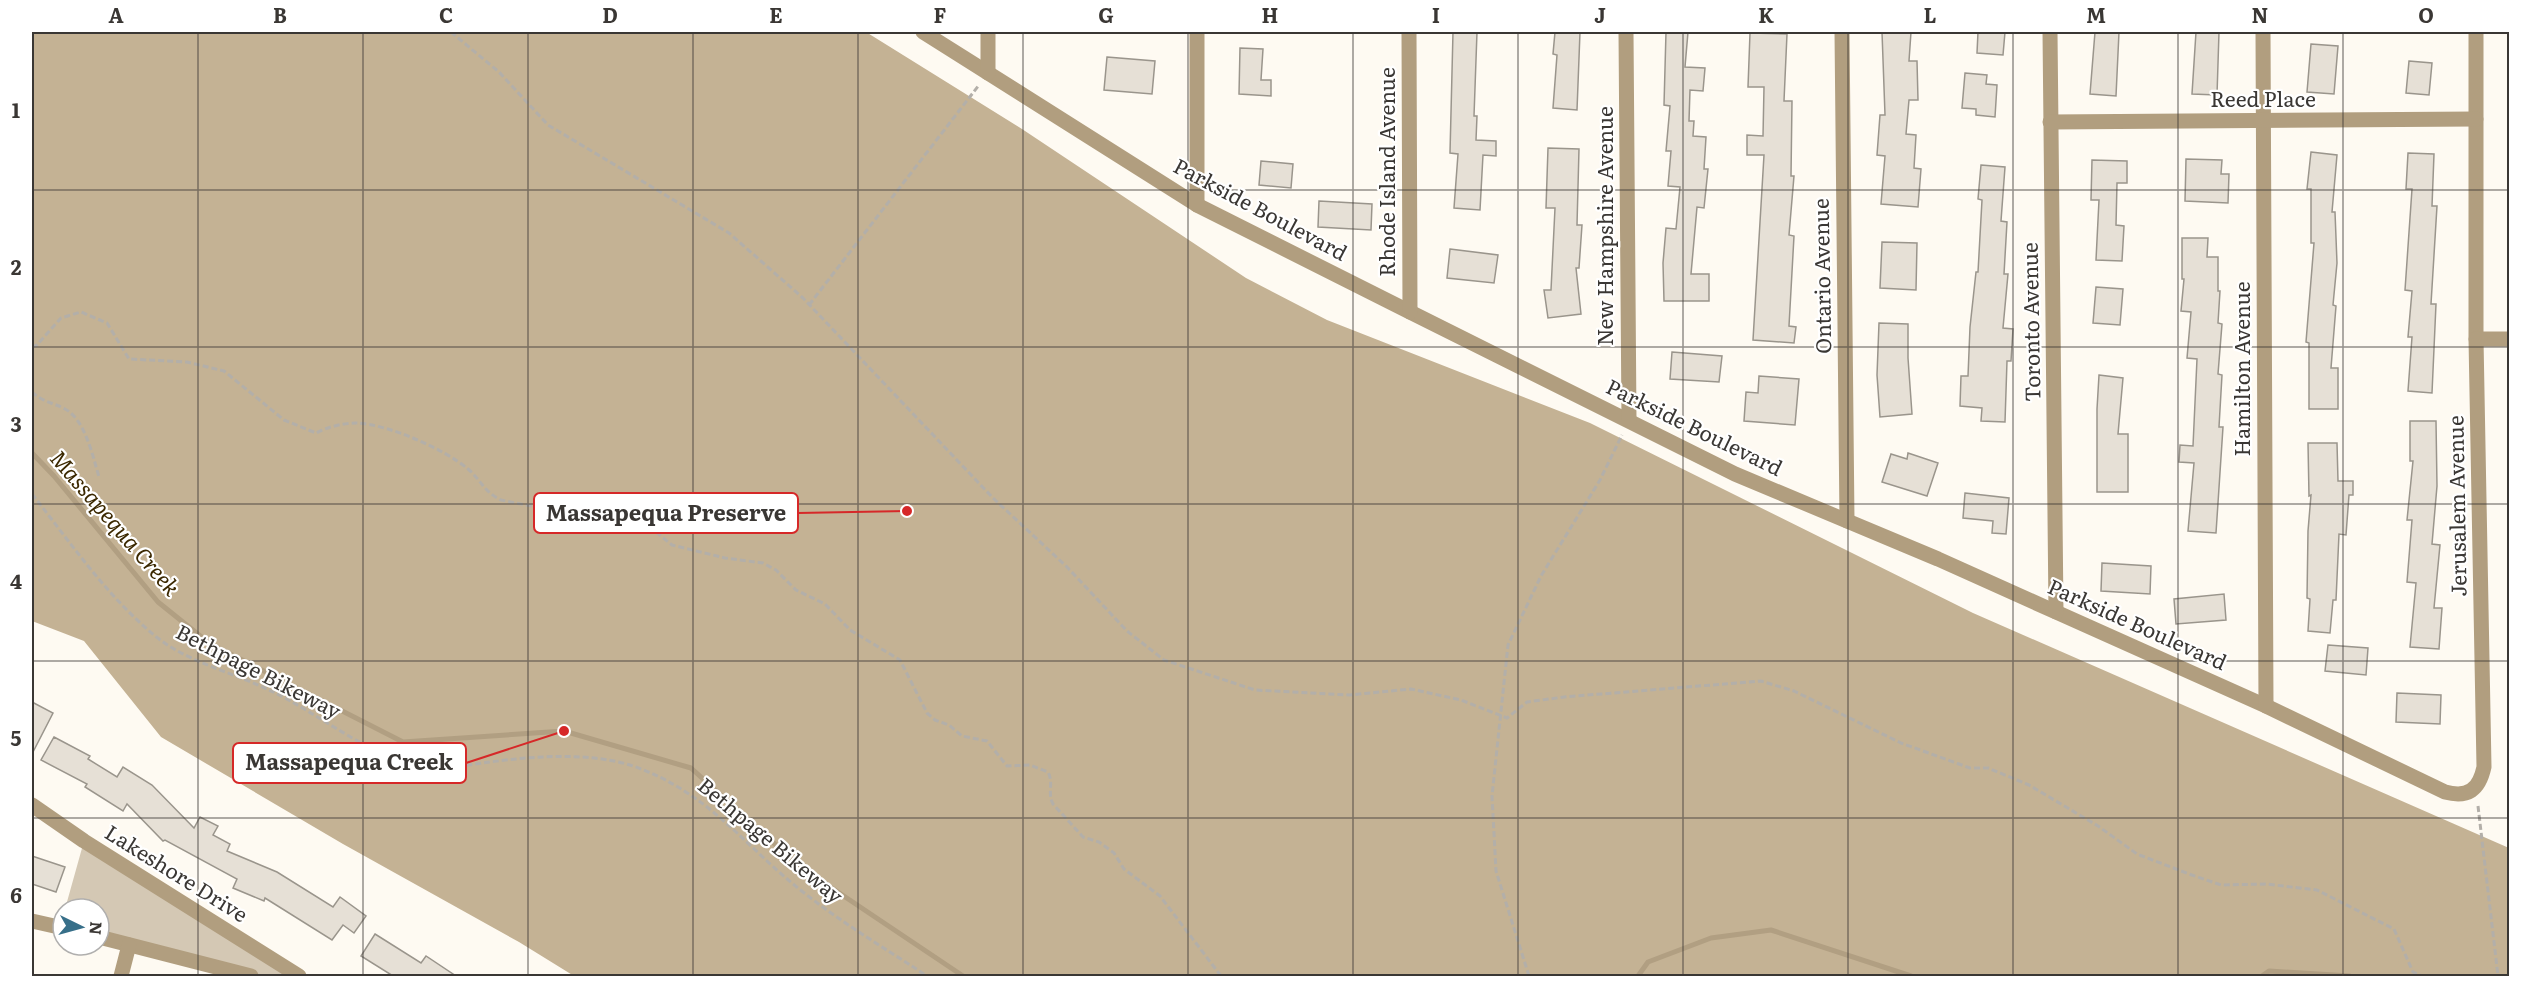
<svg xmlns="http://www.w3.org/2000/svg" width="2541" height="1008" font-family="Literata,serif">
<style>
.green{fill:#d4c8b4}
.forest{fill:#c4b294}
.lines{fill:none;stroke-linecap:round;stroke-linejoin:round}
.stream{stroke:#b19f82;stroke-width:5}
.building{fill:#e6e0d6;stroke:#9a958c;stroke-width:1.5}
.path{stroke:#b3afa9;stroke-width:3;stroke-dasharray:6 3;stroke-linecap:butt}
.minor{stroke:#b19e7f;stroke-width:15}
.grid{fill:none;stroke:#3a3734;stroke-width:1.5;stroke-opacity:0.55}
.labels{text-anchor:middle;stroke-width:4.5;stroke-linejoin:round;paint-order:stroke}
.street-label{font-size:21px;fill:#3a3734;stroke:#fff}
.water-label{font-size:22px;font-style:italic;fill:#3b2800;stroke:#fff}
.leader{fill:none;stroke:#d62828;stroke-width:2}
.callout-dot{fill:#d62828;stroke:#fff;stroke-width:2}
.callout{fill:#fff;stroke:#d62828;stroke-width:2}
.callout-label{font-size:22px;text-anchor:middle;font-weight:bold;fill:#3a3734}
.neatline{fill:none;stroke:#3a3734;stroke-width:2}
.grid-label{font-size:20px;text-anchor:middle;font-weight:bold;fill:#3a3734}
</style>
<rect width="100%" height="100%" fill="#fefaf2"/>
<path class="green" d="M84,841L299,976H245L99,938V909H65Z"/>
<path class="forest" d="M32,32H866L1022,129L1246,278L1327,320L1590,423L1973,613L2509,848V976H574L519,942L343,844L161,737L84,641L32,621Z"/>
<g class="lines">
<g class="stream">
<path d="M32,453L54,476L158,602L209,643L403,742L564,731L691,768L799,866L963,976"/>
<path d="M1638,976L1648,962L1711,938L1771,930L1911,976"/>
<path d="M2262,976L2269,971L2350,976"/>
</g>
</g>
<g class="building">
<path d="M1453,32H1477L1474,116H1477L1476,140L1496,141V156L1483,155L1480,210L1454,208L1458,154L1450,153Z"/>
<path d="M1555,32H1580L1577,110L1553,108L1557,55L1553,54Z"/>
<path d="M1666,32H1688L1685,67L1705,68L1703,91L1690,90L1689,121H1694L1693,136L1706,137L1704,169H1708L1704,208L1697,207L1691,274H1709V301H1664L1663,263L1666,228L1676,229L1680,187L1668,186L1671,151H1666L1670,106L1664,105Z"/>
<path d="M1882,32H1911L1909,61H1917L1918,100H1909L1906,134L1916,135L1914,168L1921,169L1918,207L1881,204L1885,156L1877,155L1880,115H1885Z"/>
<path d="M1978,32H2005L2003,55L1977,53Z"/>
<path d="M2095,32H2119L2116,96L2090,94Z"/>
<path d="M2196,32H2219L2217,95L2192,94Z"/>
<path d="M1750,33L1787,34L1784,101H1792L1791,176H1794L1789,235L1794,236L1789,326L1796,327L1794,343L1753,340L1764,155H1747V135L1763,136L1764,87H1748Z"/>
<path d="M2311,44L2338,46L2334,94L2307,92Z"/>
<path d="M1240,48L1263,49L1261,80H1271V96L1239,94Z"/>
<path d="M1107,57L1155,61L1152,94L1104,90Z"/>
<path d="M2409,61L2432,63L2429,95L2406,93Z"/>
<path d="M1965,73L1987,75L1986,84L1997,85L1995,117L1976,115V109L1962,108Z"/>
<path d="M1548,148L1579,149L1577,225H1582L1579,268H1576L1581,314L1548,318L1544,290H1551L1555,208H1546Z"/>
<path d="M2311,152L2337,155L2332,212H2335L2337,263L2333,305L2336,306L2331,368H2338V409H2309V343L2306,342L2314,243H2311V189H2307Z"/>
<path d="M2408,153L2434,154L2432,206H2437L2431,304H2436L2432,393L2408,391L2412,337H2408L2412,291L2405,290L2412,189H2406Z"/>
<path d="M2186,159L2222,160L2221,174H2229L2228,203L2185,201Z"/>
<path d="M2092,160L2127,161V183H2117L2116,225L2124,226L2122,261L2096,260L2099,200H2091Z"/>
<path d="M1261,161L1293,164L1291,188L1259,185Z"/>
<path d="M1981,165L2005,167L2001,221L2007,222L2004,274H2008L2003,328L2013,329L2011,361H2007L2005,422L1981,421L1982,408L1960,406L1961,376H1968L1970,327L1976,272H1978L1982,200L1978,199Z"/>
<path d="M1319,201L1372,204L1371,230L1318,227Z"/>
<path d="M2182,238H2208L2207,257H2218V291H2220L2218,323L2222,324L2218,374L2222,375L2219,427H2223L2216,533L2188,531L2194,463L2179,462L2180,445L2193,446L2197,359L2187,358L2191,312L2181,311L2184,279H2182Z"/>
<path d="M1882,242L1917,243L1916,290L1880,288Z"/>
<path d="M1450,249L1498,255L1494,283L1447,278Z"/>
<path d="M2096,287L2123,289L2120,325L2093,323Z"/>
<path d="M1879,323L1908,324V358L1912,414L1880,417L1877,375Z"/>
<path d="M1672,352L1722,356L1719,382L1670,379Z"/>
<path d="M2099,375L2123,378L2118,434H2128V492H2097V409Z"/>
<path d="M1759,376L1799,379L1795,425L1744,421L1746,392L1758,393Z"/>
<path d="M2410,421H2436L2437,486L2432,544L2440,545L2434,608H2442L2439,649L2410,647L2416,583L2407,582L2412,520H2407L2413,461H2410Z"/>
<path d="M2308,443H2337L2338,481H2353V495H2349L2346,535L2339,534L2336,600H2333L2330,633L2308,631L2310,599L2307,598L2308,531L2311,495L2309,496Z"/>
<path d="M1908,453L1938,463L1927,496L1882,482L1891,454L1907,459Z"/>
<path d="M1965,493L2009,498L2006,534L1992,533L1993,521L1963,518Z"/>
<path d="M2102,563L2151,566L2150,594L2101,591Z"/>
<path d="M2224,594L2226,620L2176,624L2174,599Z"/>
<path d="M2328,645L2368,648L2366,675L2325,671Z"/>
<path d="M2397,693L2441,695L2440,724L2396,722Z"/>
<path d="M32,702L53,713L32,754Z"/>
<path d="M54,737L90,756L88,759L117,777L123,767L152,785L194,828L200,817L218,826L213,835L230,844L227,851L277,872L333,907L340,897L366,916L354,933L343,925L332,940L265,898L264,901L233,888L237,879L165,840L163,841L127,804L123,811L85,787L87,784L41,760Z"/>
<path d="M32,856L65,867L56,892L32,884Z"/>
<path d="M375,934L421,963L426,956L456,976H393L361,956Z"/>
</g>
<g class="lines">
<g class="path">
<path d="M451,32L499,72L548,125L729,233L803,298L993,498L1067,567L1127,631L1164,660L1255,690L1349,695L1411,689L1461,700L1507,718L1527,702L1564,697L1761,681L1794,691L1901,743L1970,768H1988L2029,785L2098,826L2137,854L2189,874L2221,885L2266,884L2317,890L2394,929L2413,972L2422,976"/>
<path d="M809,305L979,85"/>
<path d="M32,347L37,345L61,318L81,312L107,323L129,359L187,362L224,371L284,420L316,433C327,427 344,423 356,423C388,424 444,449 468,469C481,480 484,492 501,500L621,524H646L672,545L725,558L763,563L776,570L796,590L825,604L850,630L900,660L927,713L935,720L949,725L962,736L987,741L1007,766L1030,765L1048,772C1054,783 1047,793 1053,804L1083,837L1099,842L1114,853L1124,869L1160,896L1221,976"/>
<path d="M32,392C44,403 52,402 65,409C85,419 93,457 99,477"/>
<path d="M32,494C70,542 106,595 154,635C186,662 232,672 269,690C318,712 383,768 437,768C454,768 473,764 490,762C535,756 590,752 633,766C710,793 743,845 803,892C842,923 886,949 927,976"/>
<path d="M2478,806L2498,976"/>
<path d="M1529,976L1496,871L1492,796L1508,645L1541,576L1600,480L1622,435"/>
</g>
<g class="minor">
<path d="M923,32L1197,205L1410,312L1735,474L1938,559L2056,612L2266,706L2445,792C2468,798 2479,790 2484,767L2476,339V32"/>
<path d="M988,32V73"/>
<path d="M1197,32V205"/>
<path d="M1409,32L1410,312"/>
<path d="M1626,32L1629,420"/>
<path d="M1842,32L1847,521"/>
<path d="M2050,32L2056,612"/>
<path d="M2263,32L2266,706"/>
<path d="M2050,122L2476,119"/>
<path d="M2476,339H2510"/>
<path d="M32,805L84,841L299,976"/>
<path d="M32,921L63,928"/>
<path d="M99,937L251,976"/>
<path d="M121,976L129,945"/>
</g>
</g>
<path class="grid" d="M198,32V976M363,32V976M528,32V976M693,32V976M858,32V976M1023,32V976M1188,32V976M1353,32V976M1518,32V976M1683,32V976M1848,32V976M2013,32V976M2178,32V976M2343,32V976M32,190H2510M32,347H2510M32,504H2510M32,661H2510M32,818H2510"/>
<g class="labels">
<g class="street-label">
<text x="2263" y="107">Reed Place</text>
<text transform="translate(1388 172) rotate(-90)" y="7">Rhode Island Avenue</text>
<text transform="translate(1260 210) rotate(28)" y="7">Parkside Boulevard</text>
<text transform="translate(1606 226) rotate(-90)" y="7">New Hampshire Avenue</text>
<text transform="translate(1823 276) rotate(-91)" y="7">Ontario Avenue</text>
<text transform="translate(2032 322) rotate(-91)" y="7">Toronto Avenue</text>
<text transform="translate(2243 369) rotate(-90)" y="7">Hamilton Avenue</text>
<text transform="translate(1694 428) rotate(26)" y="7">Parkside Boulevard</text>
<text transform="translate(2458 506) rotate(-91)" y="7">Jerusalem Avenue</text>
<text transform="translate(2137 625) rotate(24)" y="7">Parkside Boulevard</text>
<text transform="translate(258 672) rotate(27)" y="7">Bethpage Bikeway</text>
<text transform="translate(770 841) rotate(40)" y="7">Bethpage Bikeway</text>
<text transform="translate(176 874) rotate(32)" y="7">Lakeshore Drive</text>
</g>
<g class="water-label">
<text transform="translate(115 523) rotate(49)" y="8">Massapequa Creek</text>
</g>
</g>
<path class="leader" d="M907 511L798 513M564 731L466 763"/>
<g class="callout-dot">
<circle cx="907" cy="511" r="6"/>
<circle cx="564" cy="731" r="6"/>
</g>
<g class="callout">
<rect x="534" y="493" width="264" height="40" rx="6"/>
<rect x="233" y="743" width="233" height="40" rx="6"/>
</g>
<g class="callout-label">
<text x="666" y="521">Massapequa Preserve</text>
<text x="349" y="770">Massapequa Creek</text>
</g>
<rect width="2541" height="1008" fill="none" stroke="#ffffff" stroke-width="66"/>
<g transform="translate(81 927) rotate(95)"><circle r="28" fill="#ffffff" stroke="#b0afae" stroke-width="1.5"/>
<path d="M0-4.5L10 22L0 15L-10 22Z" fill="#376f89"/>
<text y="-9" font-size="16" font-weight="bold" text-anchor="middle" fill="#3a3734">N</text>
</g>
<rect x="33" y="33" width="2475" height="942" class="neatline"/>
<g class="grid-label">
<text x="116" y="23">A</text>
<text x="280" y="23">B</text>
<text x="446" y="23">C</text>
<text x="610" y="23">D</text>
<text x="776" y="23">E</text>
<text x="940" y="23">F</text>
<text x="1106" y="23">G</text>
<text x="1270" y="23">H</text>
<text x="1436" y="23">I</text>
<text x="1600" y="23">J</text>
<text x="1766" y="23">K</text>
<text x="1930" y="23">L</text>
<text x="2096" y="23">M</text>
<text x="2260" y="23">N</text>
<text x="2426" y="23">O</text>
<text x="16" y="118">1</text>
<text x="16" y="275">2</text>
<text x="16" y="432">3</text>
<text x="16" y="589">4</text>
<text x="16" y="746">5</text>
<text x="16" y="903">6</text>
</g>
</svg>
